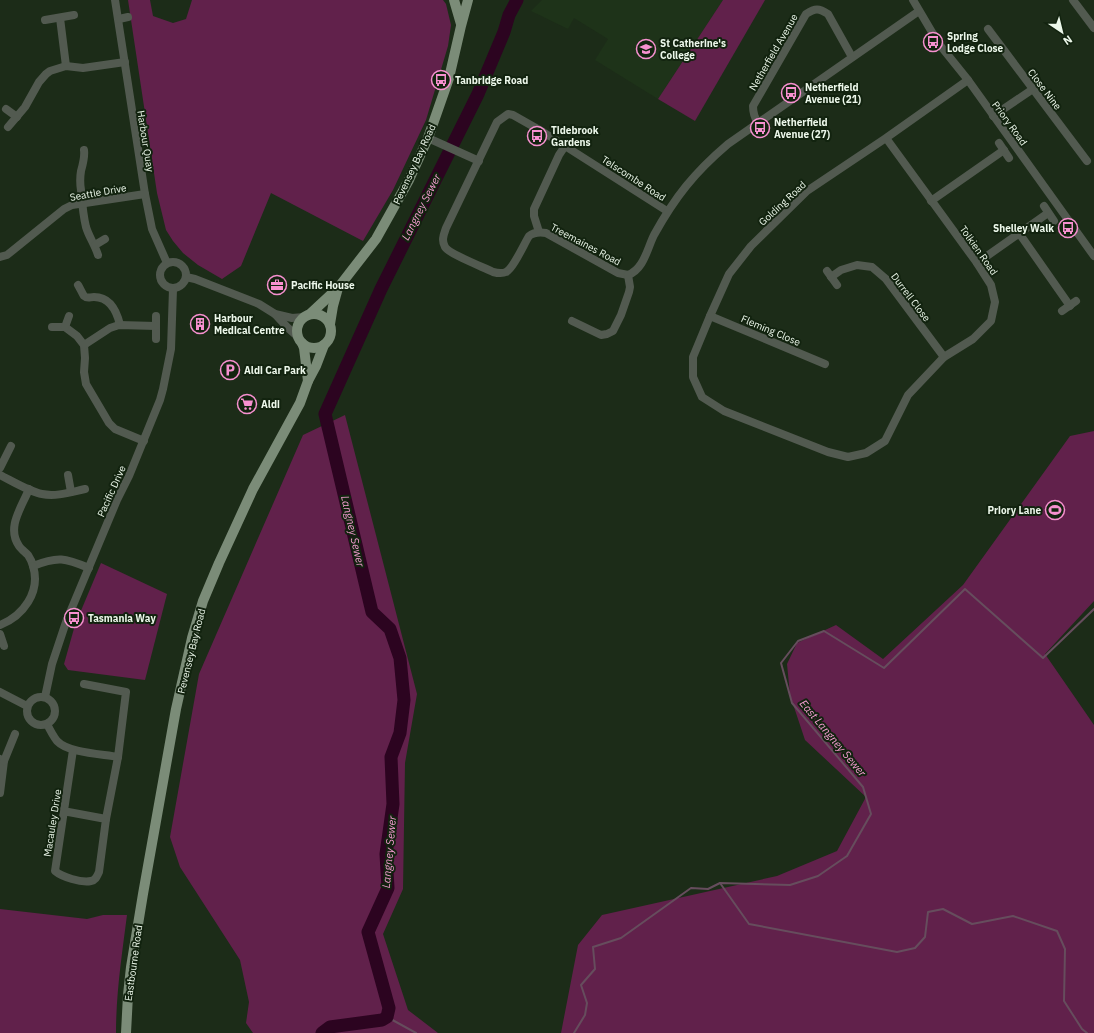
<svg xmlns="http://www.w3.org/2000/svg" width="1094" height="1033" font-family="'IBM Plex Sans',sans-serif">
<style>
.built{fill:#1e3319}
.green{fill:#61214b}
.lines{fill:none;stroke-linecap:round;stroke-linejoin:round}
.stream{stroke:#664d5d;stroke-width:2}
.river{stroke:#2c0420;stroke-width:13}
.minor{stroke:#525a50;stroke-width:8}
.major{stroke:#7b8c78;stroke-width:10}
.labels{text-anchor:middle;stroke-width:4;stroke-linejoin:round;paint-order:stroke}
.poi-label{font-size:10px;font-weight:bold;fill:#ecf7ea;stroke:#12230f;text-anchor:start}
.street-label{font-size:10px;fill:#ecf7ea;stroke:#12230f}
.water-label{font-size:11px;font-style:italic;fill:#f69ed3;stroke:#12230f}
</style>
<rect width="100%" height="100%" fill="#1c2c18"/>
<path class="built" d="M542,0H723L658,99L595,60L608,39L574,18L568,29L531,11Z"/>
<g class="green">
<path d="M128,0H150L153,16L173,23L186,19L192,0H443L446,4L451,25L448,46L426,120L393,190L363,241L271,193L241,266L222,279L198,265L183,253L173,241L166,230L157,193Z"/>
<path d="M723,0H765L695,121L658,99Z"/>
<path d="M345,415L417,694L405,763L403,889L383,934L408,1010L438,1033H253L246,1023L249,1002L240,960L180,867L170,837L199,674L303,435Z"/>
<path d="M1094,431V601L1045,654L1094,725V1033H561L578,945L602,915L777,876L837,851L866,797L805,740L790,695L787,664L797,643L836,625L883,659L963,585L1070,436Z"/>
<path d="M101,563L167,594L145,680L68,670L64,664L75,625Z"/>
<path d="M0,909L87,919L103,915H127C122,954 116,993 116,1033H0Z"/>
</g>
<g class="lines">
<g class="stream">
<path d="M720,883L749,924L897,952L915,948L925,937L928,912L943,909L972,924L1013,916L1057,931L1065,949L1064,1001L1082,1029L1087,1033"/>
<path d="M387,1017L416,1033"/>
<path d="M574,1033L585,1015L587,1003L581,985L595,969L593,947L621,938L691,888L708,889L720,883L790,885L818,876L847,856L871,814L863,787L792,703L781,663L798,641L824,631L884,668L965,589L1043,658L1094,609"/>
</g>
<path class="river" d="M322,1033L330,1027L382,1020L387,1017L389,1008L368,932L388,888L386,854L393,804L391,757L400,733L404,700L400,658L390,629L372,612L325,414L381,289L478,94L504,32L509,15L517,0"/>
<g class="minor">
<path d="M115,0L145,194L152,229L167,263"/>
<path d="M913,0L939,44L968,80L1094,256"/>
<path d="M1073,0L1094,28"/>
<path d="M60,18L66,66"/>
<path d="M119,19L128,17"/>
<path d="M45,20L74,15"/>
<path d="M988,29L1087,161"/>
<path d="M6,109L17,117"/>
<path d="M993,116L1033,89"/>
<path d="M758,123C754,117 753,113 753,106L806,14C815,8 819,8 828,14L852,57"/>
<path d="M8,127L25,107L39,82L46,74L50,71L66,66L83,68L125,62"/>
<path d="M428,138L479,161"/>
<path d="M886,138L977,263L991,285L995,302L991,321L973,339L944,357L908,395L885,441L866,453L848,457L828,452L724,411L702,397L693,377V357L710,316L729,274L751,246L807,191L886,138L968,80"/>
<path d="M999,143L1009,158"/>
<path d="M84,150C85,157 83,164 81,171C80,177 80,184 81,190C82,202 83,215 86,227C89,237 95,245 98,255"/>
<path d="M931,201L1004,150"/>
<path d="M1044,206L1054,221"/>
<path d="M539,232L534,216V209L559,155L565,146"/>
<path d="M1019,233L1070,306"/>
<path d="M95,245L105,239"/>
<path d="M0,257L7,255L64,209L72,205L145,194"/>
<circle cx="173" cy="275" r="13"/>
<path d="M977,263L1048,213"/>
<path d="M827,271L837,285"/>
<path d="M628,275L618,273L546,233C539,232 534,232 529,236C524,244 513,269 506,272C502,274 497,273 493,272C483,267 449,254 445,247C441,240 444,234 446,228L497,122L508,114L513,115L543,132L667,211"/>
<path d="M628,275C644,269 647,249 654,235C675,197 694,173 728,144L919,11"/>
<path d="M186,277L195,279L259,304L275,314L292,318L304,317"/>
<path d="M831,277L841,270L857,265L872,267L886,279L944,357"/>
<path d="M78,285C80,288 82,293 84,296C87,299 90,297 94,297C110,297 117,312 120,325"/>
<path d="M1062,311L1076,301"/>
<path d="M275,314L287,327L298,337"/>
<path d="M710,316L825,364"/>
<path d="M572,321L601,335L607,334L613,331L621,315L629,292L630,287L628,275"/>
<path d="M52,327H65L77,336L84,345L85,358L84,372L86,384L109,423L115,429L144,441"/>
<path d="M65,327L69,316"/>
<path d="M156,339V316"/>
<path d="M84,345L110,328L119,325L156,326"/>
<path d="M0,468L11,446"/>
<path d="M0,475C12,481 30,492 42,494C56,497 71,492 85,489"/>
<path d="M68,475L71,492"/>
<path d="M29,489C22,507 6,527 19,546C21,549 25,552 28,555C30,558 32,562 33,566C58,556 65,558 89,568"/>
<path d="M0,625C23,616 41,592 33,566"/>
<path d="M0,634L4,646"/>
<path d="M84,684L126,692L118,757L106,819"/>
<path d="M0,692L27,706"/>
<circle cx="41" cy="711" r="14"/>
<path d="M45,697L52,664L66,622L117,500L129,476L160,400L163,389L171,349L173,289"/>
<path d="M47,724C50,730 53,736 57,741C68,753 102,754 118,757"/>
<path d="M0,759L4,761L0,793"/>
<path d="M4,761L15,734"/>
<path d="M63,811L106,819L99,872C97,876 96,880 91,881C81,883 62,877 55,871L73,750"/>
</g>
<g class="major">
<path d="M454,0L461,24"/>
<circle cx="314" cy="331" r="17"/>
<path d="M310,314L338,288L376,239L409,180L428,138L449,78L461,26L468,0"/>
<path d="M330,324L333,306L338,288"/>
<path d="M302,343L304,348L308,381"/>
<path d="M126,1033L128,995L131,967L143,894L176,709L192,638L203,601L219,563L253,489L300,403L308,381L316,366L324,345"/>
</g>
</g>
<defs>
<g id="bus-ring" transform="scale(1)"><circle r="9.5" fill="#12230f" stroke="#f690cf" stroke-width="1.5"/><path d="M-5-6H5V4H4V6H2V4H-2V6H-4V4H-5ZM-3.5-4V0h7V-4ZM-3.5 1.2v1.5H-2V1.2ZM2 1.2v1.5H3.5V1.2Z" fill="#f690cf"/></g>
<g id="school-ring" transform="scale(1)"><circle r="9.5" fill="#12230f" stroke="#f690cf" stroke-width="1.5"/><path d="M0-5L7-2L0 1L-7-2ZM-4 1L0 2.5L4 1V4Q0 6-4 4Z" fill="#f690cf"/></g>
<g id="office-ring" transform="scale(1)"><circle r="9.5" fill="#12230f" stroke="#f690cf" stroke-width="1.5"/><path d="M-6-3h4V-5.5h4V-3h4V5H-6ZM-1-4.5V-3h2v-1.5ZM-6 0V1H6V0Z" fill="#f690cf"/></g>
<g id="building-ring" transform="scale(1)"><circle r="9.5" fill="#12230f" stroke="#f690cf" stroke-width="1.5"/><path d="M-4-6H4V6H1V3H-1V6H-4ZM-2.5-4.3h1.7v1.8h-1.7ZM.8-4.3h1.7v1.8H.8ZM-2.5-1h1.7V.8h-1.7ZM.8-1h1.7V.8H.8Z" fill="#f690cf"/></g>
<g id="parking-ring" transform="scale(1)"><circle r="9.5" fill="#12230f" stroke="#f690cf" stroke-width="1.5"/><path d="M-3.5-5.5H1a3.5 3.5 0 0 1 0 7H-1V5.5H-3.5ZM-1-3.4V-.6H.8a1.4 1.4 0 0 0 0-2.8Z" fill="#f690cf"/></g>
<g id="supermarket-ring" transform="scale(1)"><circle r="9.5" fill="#12230f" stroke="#f690cf" stroke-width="1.5"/><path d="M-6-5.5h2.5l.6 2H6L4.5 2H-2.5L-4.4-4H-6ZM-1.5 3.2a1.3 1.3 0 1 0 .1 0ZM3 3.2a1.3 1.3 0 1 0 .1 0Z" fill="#f690cf"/></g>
<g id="stadium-ring" transform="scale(1)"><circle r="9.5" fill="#12230f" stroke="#f690cf" stroke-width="1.5"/><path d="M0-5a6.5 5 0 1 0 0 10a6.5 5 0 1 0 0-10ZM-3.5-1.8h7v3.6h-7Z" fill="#f690cf"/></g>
</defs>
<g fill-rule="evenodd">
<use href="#bus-ring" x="933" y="42"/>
<use href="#school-ring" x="646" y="49"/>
<use href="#bus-ring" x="441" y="80"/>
<use href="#bus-ring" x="791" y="93"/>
<use href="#bus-ring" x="760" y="128"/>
<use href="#bus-ring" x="537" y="136"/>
<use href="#bus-ring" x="1068" y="228"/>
<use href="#office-ring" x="277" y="285"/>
<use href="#building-ring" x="200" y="324"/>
<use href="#parking-ring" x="230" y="370"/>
<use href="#supermarket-ring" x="247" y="404"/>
<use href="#stadium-ring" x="1055" y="510"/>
<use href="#bus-ring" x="74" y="618"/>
</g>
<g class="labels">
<g class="poi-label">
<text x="947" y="40">Spring<tspan x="947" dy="12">Lodge Close</tspan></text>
<text x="660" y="47">St Catherine's<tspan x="660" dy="12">College</tspan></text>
<text x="455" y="84">Tanbridge Road</text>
<text x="805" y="91">Netherfield<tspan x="805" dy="12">Avenue (21)</tspan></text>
<text x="774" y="126">Netherfield<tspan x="774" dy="12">Avenue (27)</tspan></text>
<text x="551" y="134">Tidebrook<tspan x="551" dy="12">Gardens</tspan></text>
<text x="1054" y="232" text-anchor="end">Shelley Walk</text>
<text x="291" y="289">Pacific House</text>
<text x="214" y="322">Harbour<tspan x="214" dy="12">Medical Centre</tspan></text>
<text x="244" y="374">Aldi Car Park</text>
<text x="261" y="408">Aldi</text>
<text x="1041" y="514" text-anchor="end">Priory Lane</text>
<text x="88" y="622">Tasmania Way</text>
</g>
<g class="street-label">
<text transform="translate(773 52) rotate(-60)" y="4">Netherfield Avenue</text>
<text transform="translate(1045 89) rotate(53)" y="4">Close Nine</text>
<text transform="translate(1010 123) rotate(54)" y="4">Priory Road</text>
<text transform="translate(146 141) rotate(81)" y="4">Harbour Quay</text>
<text transform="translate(414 164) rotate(-65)" y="4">Pevensey Bay Road</text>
<text transform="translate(634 178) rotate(33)" y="4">Telscombe Road</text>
<text transform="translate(98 192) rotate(-10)" y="4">Seattle Drive</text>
<text transform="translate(782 203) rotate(-43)" y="4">Golding Road</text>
<text transform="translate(586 244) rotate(28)" y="4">Treemaines Road</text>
<text transform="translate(979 250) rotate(55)" y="4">Tolkien Road</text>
<text transform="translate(911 297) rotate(53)" y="4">Durrell Close</text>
<text transform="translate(771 330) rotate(23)" y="4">Fleming Close</text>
<text transform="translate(111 491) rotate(-66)" y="4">Pacific Drive</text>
<text transform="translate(191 651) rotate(-76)" y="4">Pevensey Bay Road</text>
<text transform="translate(52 823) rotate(-81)" y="4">Macauley Drive</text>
<text transform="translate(133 963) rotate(-82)" y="4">Eastbourne Road</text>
</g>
<g class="water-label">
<text transform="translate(421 207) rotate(-63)" y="4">Langney Sewer</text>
<text transform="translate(353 531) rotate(77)" y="4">Langney Sewer</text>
<text transform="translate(833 738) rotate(50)" y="4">East Langney Sewer</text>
<text transform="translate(389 852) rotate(-85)" y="4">Langney Sewer</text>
</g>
</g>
<g transform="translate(1062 32) rotate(145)" stroke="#12230f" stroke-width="3" paint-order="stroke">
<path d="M0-3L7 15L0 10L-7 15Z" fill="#ecf7ea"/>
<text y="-6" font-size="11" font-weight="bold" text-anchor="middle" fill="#ecf7ea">N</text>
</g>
</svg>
